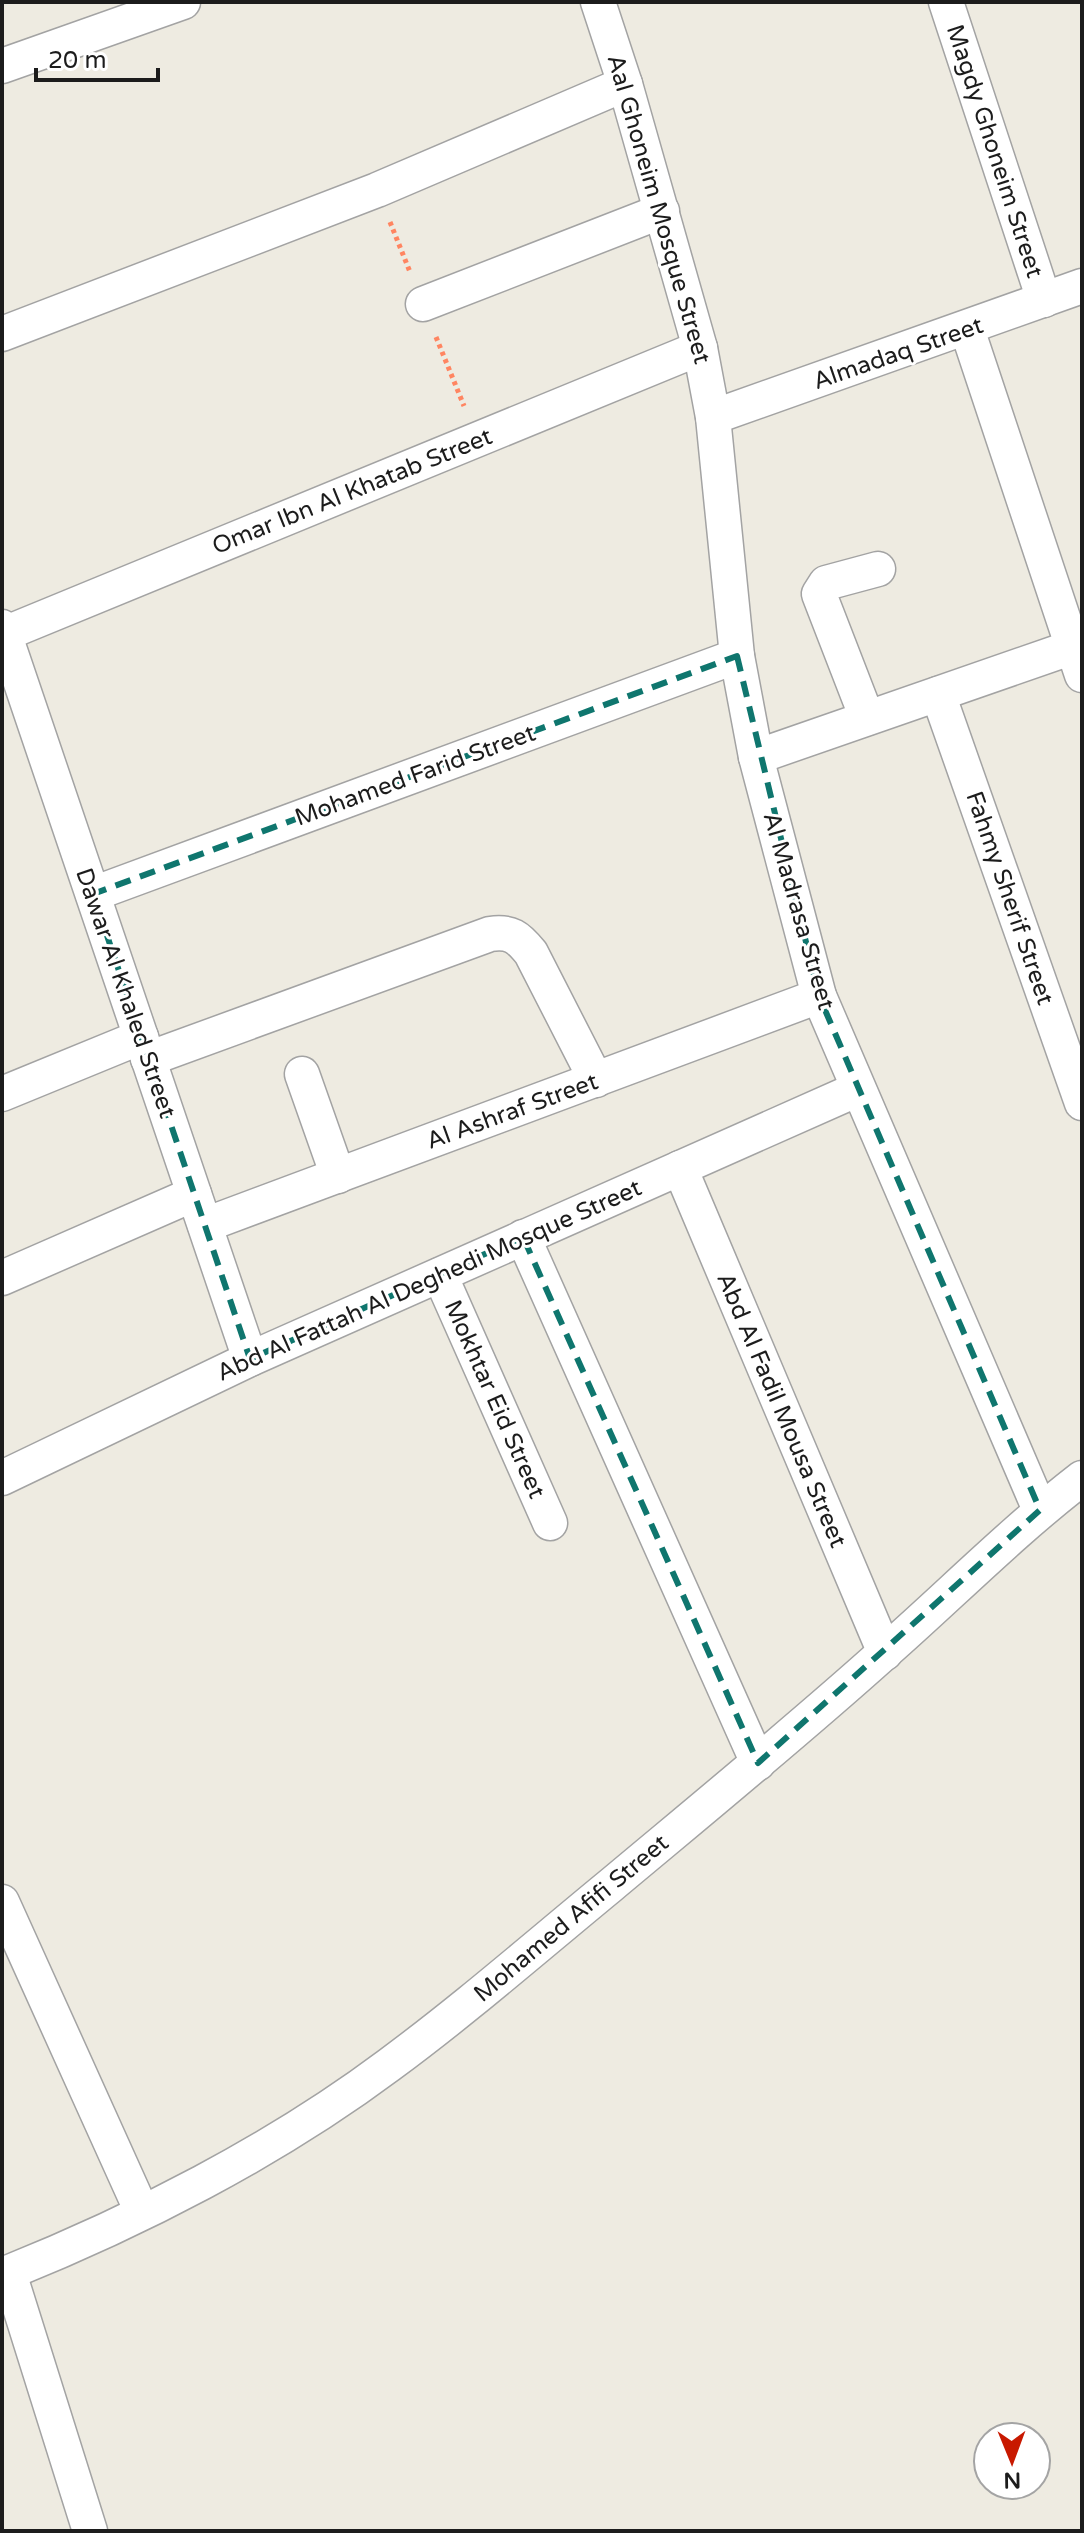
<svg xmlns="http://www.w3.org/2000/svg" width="1084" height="2533" font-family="'Varela Round',sans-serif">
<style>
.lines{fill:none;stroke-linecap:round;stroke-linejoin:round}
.street-casing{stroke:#a3a3a3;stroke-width:37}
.path{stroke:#ff8561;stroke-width:5;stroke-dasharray:4 4;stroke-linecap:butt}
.street{stroke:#fff;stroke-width:34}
.marked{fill:none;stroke:#0f766e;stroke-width:6;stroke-dasharray:16 10;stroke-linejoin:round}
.labels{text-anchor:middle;stroke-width:6;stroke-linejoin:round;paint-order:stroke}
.street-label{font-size:24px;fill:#1c1c1c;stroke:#fff}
</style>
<rect width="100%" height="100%" fill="#eeebe1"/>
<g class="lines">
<g class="street-casing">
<g id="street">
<path d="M598,2L625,84L700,348L713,417L737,656L756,757L819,996L1040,1510"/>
<path d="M946,2L1044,300"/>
<path d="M2,66L183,2"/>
<path d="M423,304L662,211"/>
<path d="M967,329L1082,675"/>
<path d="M2,334L377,190L625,84"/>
<path d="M713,417L1082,286"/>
<path d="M2,627L250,1359"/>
<path d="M4,634L700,348"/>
<path d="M938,694L1082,1103"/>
<path d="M867,718L819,594L826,583L878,569"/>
<path d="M756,757L1073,647"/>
<path d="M93,894L737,656"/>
<path d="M148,1059L490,934C511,931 518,937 531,953L596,1080"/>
<path d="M302,1074L338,1176"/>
<path d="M2,1094L141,1037"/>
<path d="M680,1168L885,1653"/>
<path d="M205,1225L819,996"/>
<path d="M523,1237L758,1763"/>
<path d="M440,1275L550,1523"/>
<path d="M2,1278L194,1194"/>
<path d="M2,1478L250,1359L858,1089"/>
<path d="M2,1902L142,2212"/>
<path d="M9,2273L90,2531"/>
<path d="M2,2275C135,2222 274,2151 389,2065C465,2009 537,1946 610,1886C702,1809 795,1733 884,1653C950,1595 1012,1532 1082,1478"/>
</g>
</g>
<g class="path">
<path d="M390,222L410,272"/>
<path d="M436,337L464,406"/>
</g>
<use href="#street" class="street"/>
</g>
<path class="marked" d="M737,656L819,996L1040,1510L758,1763L523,1237L250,1359L93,894Z"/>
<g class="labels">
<g class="street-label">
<text transform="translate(995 151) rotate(72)" y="8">Magdy Ghoneim Street</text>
<text transform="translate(659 209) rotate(74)" y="8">Aal Ghoneim Mosque Street</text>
<text transform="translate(898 353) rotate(-19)" y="8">Almadaq Street</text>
<text transform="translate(352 491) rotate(-22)" y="8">Omar Ibn Al Khatab Street</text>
<text transform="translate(415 775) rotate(-20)" y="8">Mohamed Farid Street</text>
<text transform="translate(1010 898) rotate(71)" y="8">Fahmy Sherif Street</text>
<text transform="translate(799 911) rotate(74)" y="8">Al Madrasa Street</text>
<text transform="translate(126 993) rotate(71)" y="8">Dawar Al Khaled Street</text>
<text transform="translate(512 1111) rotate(-20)" y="8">Al Ashraf Street</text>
<text transform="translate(429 1280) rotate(-24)" y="8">Abd Al Fattah Al Deghedi Mosque Street</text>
<text transform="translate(495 1399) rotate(66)" y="8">Mokhtar Eid Street</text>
<text transform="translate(782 1410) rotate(67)" y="8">Abd Al Fadil Mousa Street</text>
<text transform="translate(571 1918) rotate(-40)" y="8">Mohamed Afifi Street</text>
</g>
</g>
<rect width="1084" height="2533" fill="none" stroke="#1c1c1c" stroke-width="8"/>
<g transform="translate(1012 2461) rotate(179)"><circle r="38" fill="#ffffff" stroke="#a4a4a4" stroke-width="2"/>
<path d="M0-6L14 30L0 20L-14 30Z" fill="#c81900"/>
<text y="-12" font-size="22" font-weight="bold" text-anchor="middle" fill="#1c1c1c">N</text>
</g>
<path d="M36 68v12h122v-12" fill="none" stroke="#1c1c1c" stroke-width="4"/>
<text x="48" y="68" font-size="24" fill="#1c1c1c" stroke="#ffffff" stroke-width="6" paint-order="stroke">20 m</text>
</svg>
